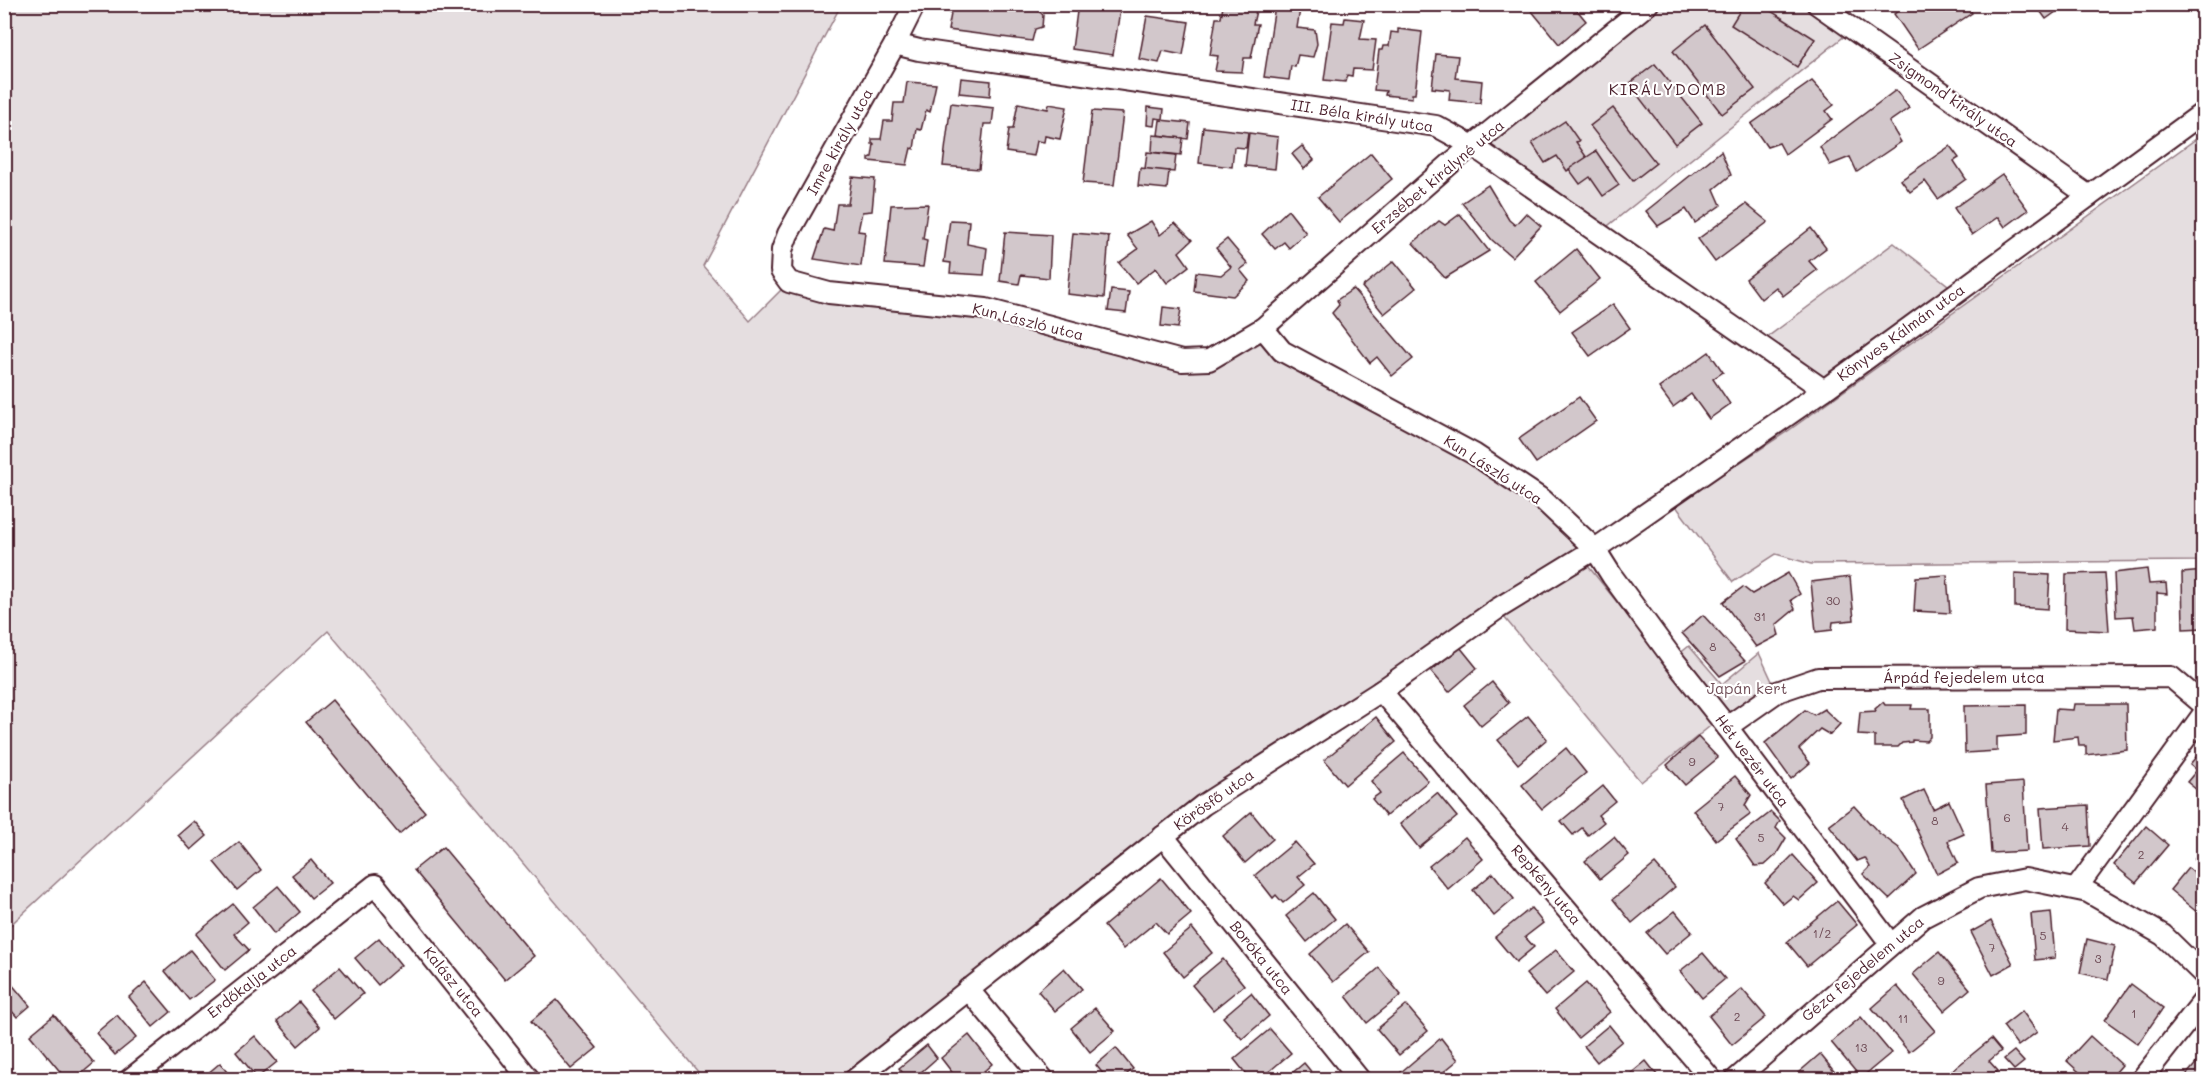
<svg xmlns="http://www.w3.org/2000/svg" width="2208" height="1084" font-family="Mali,sans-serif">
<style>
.green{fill:#e5dee0;stroke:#987e86;stroke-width:1.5}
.building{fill:#d2c7cb;stroke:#4a1f2b;stroke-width:1.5}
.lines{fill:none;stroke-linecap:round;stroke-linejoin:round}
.minor-casing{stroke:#4a1f2b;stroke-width:24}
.minor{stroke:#fff;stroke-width:20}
.labels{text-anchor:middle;stroke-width:4.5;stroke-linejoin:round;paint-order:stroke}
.number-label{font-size:12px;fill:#6c4953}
.street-label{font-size:15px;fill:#4a1f2b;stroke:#fff}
.park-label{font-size:15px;fill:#714f58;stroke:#fff}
.neighbourhood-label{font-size:16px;letter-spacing:1.5px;fill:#4a1f2b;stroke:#fff}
</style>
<rect width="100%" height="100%" fill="#fff"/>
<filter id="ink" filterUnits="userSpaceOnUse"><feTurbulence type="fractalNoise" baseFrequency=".0167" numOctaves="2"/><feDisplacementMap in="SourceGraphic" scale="12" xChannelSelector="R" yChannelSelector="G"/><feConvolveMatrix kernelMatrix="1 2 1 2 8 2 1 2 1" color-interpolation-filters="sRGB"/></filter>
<g filter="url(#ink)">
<g class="green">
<path d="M5,5H841L703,266L750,321L789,282L986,309L1182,361L1263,328L1474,454L1595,549L1203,805L854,1079H704L328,631L5,930Z"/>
<path d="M1648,5H1817L1852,30L1599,233L1473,146Z"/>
<path d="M2203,134V561L1811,564L1776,554L1733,582L1675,505L1788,431Z"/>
<path d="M1894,243L1957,292L1824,390L1758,344Z"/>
<path d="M1577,564L1588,566L1714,723L1641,782L1503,616Z"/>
<path d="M1689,646L1722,684L1759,653L1777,692L1727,727L1673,659Z"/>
</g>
<g class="building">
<path d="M948,4H1006L1036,8L1043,15L1042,27L1035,29L1032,41L948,30L951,14L947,10Z"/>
<path d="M1078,4H1121L1113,55L1072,49Z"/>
<path d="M1526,4H1572L1586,21L1559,44Z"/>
<path d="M1744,4H1760L1815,39L1797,67L1731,25Z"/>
<path d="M1908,4H1967L1972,13L1918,49L1894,14Z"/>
<path d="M2035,4H2067L2046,19Z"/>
<path d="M1223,6H1257L1253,24H1258L1251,58H1244L1242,72L1215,71L1218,56L1210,55L1216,18H1221Z"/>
<path d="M1275,6L1300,9L1297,28L1315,30L1317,44L1313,57L1298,55L1295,67L1291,66L1289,80L1264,77Z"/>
<path d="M1147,16L1189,22L1183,55L1163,51L1159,63L1139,59Z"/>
<path d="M1345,18L1364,20L1360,39L1376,40L1372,70L1353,69L1352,76L1347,75L1345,82L1324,80L1332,22L1344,23Z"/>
<path d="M1705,25L1755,89L1722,114L1673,51Z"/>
<path d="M1398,29L1422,32L1415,94H1412V98L1385,95L1386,91L1374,90L1379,50H1382L1383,46H1389L1391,32L1398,33Z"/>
<path d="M1436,54L1458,56L1455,78L1482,81L1480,103L1449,100L1450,90L1432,88Z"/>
<path d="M1655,64L1702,123L1675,144L1629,84Z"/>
<path d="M961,78L991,81L990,96L959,93Z"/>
<path d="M1812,81L1834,105L1826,111L1832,119L1785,154L1779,143L1767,147L1751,124Z"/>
<path d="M907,82L936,84L930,112L926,110L921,130L917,129L914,149L911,148L907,165L869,161V158L872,157L874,144H872V139H881L884,121H892L894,103H904Z"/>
<path d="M1896,90L1909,108L1889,122L1901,142L1857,172L1850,157L1830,165L1820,147Z"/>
<path d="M951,103L994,108L992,124H984L979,169L943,166Z"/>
<path d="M1018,103L1048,109L1049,104L1067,107L1060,139L1045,136L1044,142L1037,141L1034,156L1006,152L1009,129H1013Z"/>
<path d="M1148,107L1164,109L1163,119L1155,118L1154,126L1147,125Z"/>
<path d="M1613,108L1656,163L1633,181L1590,126Z"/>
<path d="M1092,111L1123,113L1114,185L1083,183Z"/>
<path d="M1160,120L1190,123L1188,139L1158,135Z"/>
<path d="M1565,121L1579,141L1576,142L1587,158L1567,171L1557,156L1545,163L1532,143Z"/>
<path d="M1203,127L1248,132L1246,148L1234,147L1232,167L1199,163Z"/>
<path d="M1249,133L1278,137L1275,169L1245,166Z"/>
<path d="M1153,135L1183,138L1181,155L1152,152Z"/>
<path d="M1302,146L1314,160L1304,169L1292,154Z"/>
<path d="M1950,146L1959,158L1954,161L1966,179L1938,199L1925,181L1910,192L1901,180Z"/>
<path d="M1596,151L1619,185L1603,196L1590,177L1580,184L1569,169Z"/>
<path d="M1721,151L1731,175L1714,189L1721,205L1695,223L1686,209L1658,226L1646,211Z"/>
<path d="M1147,152L1176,155L1174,172L1145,169Z"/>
<path d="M1371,153L1392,179L1339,222L1318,197Z"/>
<path d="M1140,168L1169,171L1167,189L1138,186Z"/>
<path d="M2002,174L2028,210L2005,227L1998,217L1972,235L1954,208Z"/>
<path d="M852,177L875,179L872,211L862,212L858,231L865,232L861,266L814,259L824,229L833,231L837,204H848Z"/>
<path d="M1488,185L1509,220L1515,225L1526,213L1541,226L1512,257L1492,240L1462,203Z"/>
<path d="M928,204L923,239L927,240L923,267L885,264L891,205Z"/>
<path d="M1746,204L1768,222L1715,262L1698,239Z"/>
<path d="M1288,210L1306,233L1289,248L1284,242L1275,249L1262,234Z"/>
<path d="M1460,214L1489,251L1445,278L1413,243L1439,221L1445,225Z"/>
<path d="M950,220L969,221L967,244L987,248L984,275L950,273L951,263L944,262Z"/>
<path d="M1151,221L1160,235L1175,223L1192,240L1179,252L1189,266L1167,283L1156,268L1136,283L1119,263L1138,249L1127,235Z"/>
<path d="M1811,228L1826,248L1809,261L1817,270L1783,296L1776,287L1761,299L1746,279Z"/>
<path d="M1005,232L1051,235L1049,278L1021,275L1019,284L1000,281Z"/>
<path d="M1073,233L1109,236L1104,298L1067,294Z"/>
<path d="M1227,239L1248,264L1240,270L1249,281L1233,296L1194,291L1196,272L1221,275L1231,267L1216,248Z"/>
<path d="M1576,249L1600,279L1560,311L1536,282Z"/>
<path d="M1394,261L1416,288L1384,314L1362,287Z"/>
<path d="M1353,289L1413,359L1392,376L1377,357L1370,363L1332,313L1339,305L1337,300Z"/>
<path d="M1111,290L1129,292L1126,313L1108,311Z"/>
<path d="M1613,304L1630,328L1590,356L1572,332Z"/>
<path d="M1163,307L1181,309L1178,328L1161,326Z"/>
<path d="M1709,352L1723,372L1713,379L1730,404L1709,419L1691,394L1673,407L1659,388Z"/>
<path d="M1579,397L1596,421L1536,463L1519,439Z"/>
<path d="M2147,569L2149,584L2166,583L2167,594L2157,593V627L2135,629L2133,616L2116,617L2114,573Z"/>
<path d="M2204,571V628L2183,629L2182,573Z"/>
<path d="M1788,573L1800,594L1791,600L1795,609L1776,625L1779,635L1756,647L1723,602L1743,587L1752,594Z"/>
<path d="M2015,573L2050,575L2048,609L2015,607Z"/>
<path d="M2105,573L2109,631L2065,629L2066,574Z"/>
<path d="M1947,575L1950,613L1914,611L1916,577Z"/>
<path d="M1850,577L1854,620L1833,622L1832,630L1816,632L1811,582Z"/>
<path d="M1703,615L1745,661L1720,676L1682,633Z"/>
<path d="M1460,647L1477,668L1449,692L1431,671Z"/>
<path d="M1492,682L1509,703L1481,726L1464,705Z"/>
<path d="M332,700L425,812L399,834L306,722Z"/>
<path d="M1883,702L1885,705H1912L1911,709H1930V737L1926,741L1912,740V742L1902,743L1898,747H1875V736L1858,735L1860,712L1876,711L1875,709Z"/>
<path d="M2074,704H2126L2127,750L2086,755V746H2079L2078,737L2053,740L2056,709L2073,710Z"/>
<path d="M2026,705V735L1997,737V751L1965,753L1964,706Z"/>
<path d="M1824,709L1840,724L1830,735L1820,729L1799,749L1810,763L1791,779L1765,743L1805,710L1814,715Z"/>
<path d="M1528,716L1547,739L1518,764L1498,740Z"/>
<path d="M1376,717L1396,742L1345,785L1324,760Z"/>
<path d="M1698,737L1718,758L1685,785L1667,765Z"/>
<path d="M1566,748L1586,773L1542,809L1522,785Z"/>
<path d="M2204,748V782L2197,790L2187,782L2197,770L2190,764Z"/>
<path d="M1404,753L1428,781L1386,816L1372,799L1380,793L1371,781Z"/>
<path d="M1735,776L1751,795L1745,805L1751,814L1716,840L1693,810Z"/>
<path d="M2023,782L2027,851L1991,853L1986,785Z"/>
<path d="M1603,786L1615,801L1598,815L1604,822L1588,835L1582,828L1573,835L1561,821Z"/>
<path d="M1924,790L1933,809L1949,801L1964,834L1948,841L1958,863L1937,874L1903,800Z"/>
<path d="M1437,793L1457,817L1419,848L1400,824Z"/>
<path d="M2088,805L2090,846L2043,849L2040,808Z"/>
<path d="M1854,806L1879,833L1899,848L1916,874L1889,899L1863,874L1870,867L1865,858L1857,861L1829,825Z"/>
<path d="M1251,812L1273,839L1245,863L1223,836Z"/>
<path d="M1771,812L1780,821L1776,828L1786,838L1776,855L1765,865L1755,866L1736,839Z"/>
<path d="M194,821L207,836L191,850L178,835Z"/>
<path d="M2146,826L2168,845L2136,883L2114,865Z"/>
<path d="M1465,837L1483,859L1448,889L1429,866Z"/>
<path d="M1614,837L1629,855L1600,879L1585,861Z"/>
<path d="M239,842L261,870L237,890L214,862Z"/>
<path d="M1295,842L1314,864L1298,877L1305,885L1283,903L1276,895L1273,898L1255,875Z"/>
<path d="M443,847L534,956L505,980L414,870Z"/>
<path d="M2204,848V868L2194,860Z"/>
<path d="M1793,855L1818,883L1799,900L1793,896L1783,904L1765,883Z"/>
<path d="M311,860L330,883L311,898L292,875Z"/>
<path d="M1655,864L1675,887L1632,923L1613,899Z"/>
<path d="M2188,868L2204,881V918L2170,890Z"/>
<path d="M1493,873L1514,899L1494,916L1473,890Z"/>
<path d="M1161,878L1191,914L1167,934L1156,922L1123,949L1104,926Z"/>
<path d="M278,886L300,912L274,934L253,907Z"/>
<path d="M1314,893L1335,919L1307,942L1286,916Z"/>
<path d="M1837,901L1857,925L1807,966L1787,942Z"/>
<path d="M233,904L248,922L234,934L249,950L225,970L196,934Z"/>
<path d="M1531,908L1543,923L1525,937L1534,947L1516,962L1495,937Z"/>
<path d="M1675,911L1692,932L1665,954L1647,933Z"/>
<path d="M2051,912L2055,958L2035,960L2031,914Z"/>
<path d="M1991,921L2013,964L1993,975L1971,932Z"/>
<path d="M1345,924L1369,952L1333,982L1310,954Z"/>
<path d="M1192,928L1212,953L1183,977L1163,952Z"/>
<path d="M379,938L401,965L378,985L355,958Z"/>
<path d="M2087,939L2115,946L2108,979L2080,973Z"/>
<path d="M190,950L215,980L189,1000L165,971Z"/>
<path d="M1556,950L1574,972L1545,996L1526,974Z"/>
<path d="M1939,952L1970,989L1944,1011L1913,974Z"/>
<path d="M1703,953L1725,979L1702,998L1680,971Z"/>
<path d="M1223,959L1244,985L1213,1010L1192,985Z"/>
<path d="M340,967L363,994L334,1019L311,991Z"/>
<path d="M1064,968L1082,989L1055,1011L1038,991Z"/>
<path d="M1379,968L1401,995L1367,1023L1346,996Z"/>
<path d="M10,982L30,1006L17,1017L4,1002V987Z"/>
<path d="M146,982L171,1012L153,1027L129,997Z"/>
<path d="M1586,983L1610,1012L1578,1038L1555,1009Z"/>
<path d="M2131,984L2163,1008L2138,1044L2105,1020Z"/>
<path d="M1897,986L1935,1031L1909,1052L1872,1008Z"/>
<path d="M1742,989L1766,1017L1732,1045L1709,1016Z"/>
<path d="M1251,993L1269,1016L1242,1039L1223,1017Z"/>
<path d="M557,1000L597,1048L571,1069L531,1021Z"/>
<path d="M299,1002L320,1027L298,1046L277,1021Z"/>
<path d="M1406,1005L1428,1031L1399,1055L1377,1029Z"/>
<path d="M1095,1008L1115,1031L1090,1052L1071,1028Z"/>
<path d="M2022,1011L2037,1032L2018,1046L2003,1026Z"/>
<path d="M54,1015L94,1063L74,1080H67L30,1035Z"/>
<path d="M117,1015L136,1038L115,1055L96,1033Z"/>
<path d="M1861,1017L1891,1053L1861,1078L1831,1042Z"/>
<path d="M1609,1025L1622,1041L1597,1062L1584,1046Z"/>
<path d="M1270,1029L1291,1053L1259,1080H1251L1234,1059Z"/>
<path d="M969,1035L992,1064L974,1080H958L941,1058Z"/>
<path d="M255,1036L277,1062L257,1078L236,1052Z"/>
<path d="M2090,1036L2122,1065L2109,1080H2088L2067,1061Z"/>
<path d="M1441,1038L1458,1060L1434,1080H1407L1401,1072Z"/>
<path d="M1991,1039L2001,1051L1989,1061L1998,1071L1988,1080H1978L1973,1074L1966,1080H1953L1948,1074Z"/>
<path d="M927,1045L937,1058L912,1080H908L899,1068Z"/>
<path d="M1116,1048L1133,1069L1120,1080H1108L1096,1065Z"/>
<path d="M2014,1051L2024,1062L2014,1070L2004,1059Z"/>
<path d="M1820,1054L1841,1080H1804L1798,1073Z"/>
<path d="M2204,1054V1080H2182Z"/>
<path d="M1646,1061L1661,1080H1623Z"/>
<path d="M220,1063L233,1080H200Z"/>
<path d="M1304,1063L1318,1080H1284Z"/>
</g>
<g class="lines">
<g class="minor-casing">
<g id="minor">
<path d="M915,4L895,44L788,234L782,250L781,271L789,282L829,293L986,309L1182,361L1209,360L1263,328L1451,163L1648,4"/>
<path d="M1817,4L2089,196"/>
<path d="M895,44L919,50L1436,126L1473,146L1824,390"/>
<path d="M1263,328L1282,351L1474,454L1543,500L1595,549L1612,576L1673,659L1727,727L1890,943"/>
<path d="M1381,691L1712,1080"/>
<path d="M1727,727L1777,692L1818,678L2171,677L2204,705"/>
<path d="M1163,836L1360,1080"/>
<path d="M2076,889L2204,713"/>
<path d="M968,989L1044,1080"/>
<path d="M129,1080L375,885L530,1080"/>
<path d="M854,1080L1203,805L1381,691L1497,609L1595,549L1824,390L2204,112"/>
<path d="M1735,1080L1923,917L1979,888L2025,879L2088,892L2163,935L2204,975"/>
<path d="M2141,1080L2204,1000"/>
</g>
</g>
<use href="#minor" class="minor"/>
</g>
</g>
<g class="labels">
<g class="number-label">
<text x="1833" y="605">30</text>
<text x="1760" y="621">31</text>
<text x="1713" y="651">8</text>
<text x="1692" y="766">9</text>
<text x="1721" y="811">7</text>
<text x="2007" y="822">6</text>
<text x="1935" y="825">8</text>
<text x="2065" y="831">4</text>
<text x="1761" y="842">5</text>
<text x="2141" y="859">2</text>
<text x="1822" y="938">1/2</text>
<text x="2043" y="940">5</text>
<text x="1992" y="952">7</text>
<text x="2098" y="963">3</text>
<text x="1941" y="985">9</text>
<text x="2134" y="1018">1</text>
<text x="1737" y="1021">2</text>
<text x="1903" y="1023">11</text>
<text x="1861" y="1052">13</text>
</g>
<g class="street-label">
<text transform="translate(1953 100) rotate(35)" y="5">Zsigmond király utca</text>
<text transform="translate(1362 116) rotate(9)" y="5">III. Béla király utca</text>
<text transform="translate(840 142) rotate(-61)" y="5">Imre király utca</text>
<text transform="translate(1438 177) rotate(-40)" y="5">Erzsébet királyné utca</text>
<text transform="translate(1028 322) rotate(14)" y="5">Kun László utca</text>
<text transform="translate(1901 333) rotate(-36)" y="5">Könyves Kálmán utca</text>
<text transform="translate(1493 470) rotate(33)" y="5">Kun László utca</text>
<text x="1964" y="683">Árpád fejedelem utca</text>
<text transform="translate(1752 761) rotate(53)" y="5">Hét vezér utca</text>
<text transform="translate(1214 800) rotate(-35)" y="5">Körösfő utca</text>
<text transform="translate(1546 885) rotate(50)" y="5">Repkény utca</text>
<text transform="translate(1261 958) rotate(51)" y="5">Boróka utca</text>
<text transform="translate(1863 969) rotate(-40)" y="5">Géza fejedelem utca</text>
<text transform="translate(252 982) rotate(-38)" y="5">Erdőkalja utca</text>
<text transform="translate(453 982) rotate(51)" y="5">Kalász utca</text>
</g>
<g class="park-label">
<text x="1747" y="694">Japán kert</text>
</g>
<g class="neighbourhood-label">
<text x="1668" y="95">KIRÁLYDOMB</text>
</g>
</g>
<rect width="2208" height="1084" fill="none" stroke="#fff" stroke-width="24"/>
<rect x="12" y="12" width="2184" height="1060" fill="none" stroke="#4a1f2b" stroke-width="2" filter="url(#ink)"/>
</svg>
